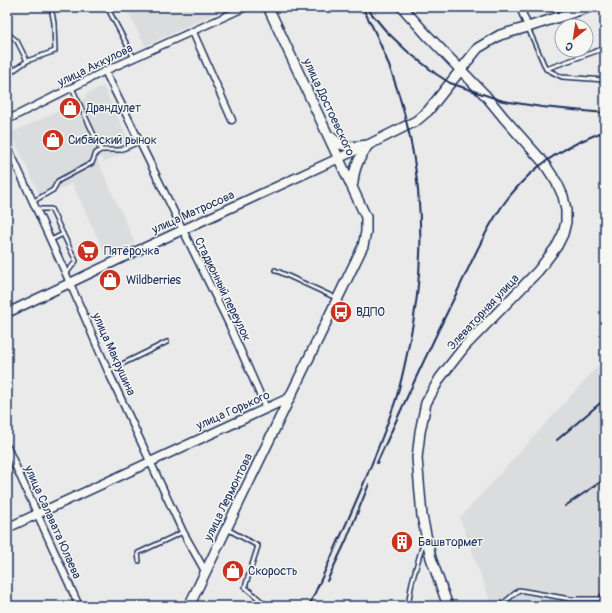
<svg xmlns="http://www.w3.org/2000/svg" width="612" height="613" font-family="Pangolin,sans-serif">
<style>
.built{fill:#dadcde}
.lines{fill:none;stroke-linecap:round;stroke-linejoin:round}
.service-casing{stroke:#1b2f5e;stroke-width:6}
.minor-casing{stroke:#1b2f5e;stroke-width:9}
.tertiary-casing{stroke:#1b2f5e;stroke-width:11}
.secondary-casing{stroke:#1b2f5e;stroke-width:12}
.service{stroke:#f6f6f2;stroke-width:3}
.minor{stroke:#f6f6f2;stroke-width:6}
.tertiary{stroke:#f6f6f2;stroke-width:8}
.secondary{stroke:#f6f6f2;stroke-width:9}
.rail{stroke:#1b2f5e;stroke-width:2}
.labels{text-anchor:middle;stroke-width:3;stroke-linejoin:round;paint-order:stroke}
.street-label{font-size:12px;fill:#1b2f5e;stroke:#f6f6f2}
.poi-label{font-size:12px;fill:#1b2f5e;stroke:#f6f6f2;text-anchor:start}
</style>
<rect width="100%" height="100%" fill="#e9eae9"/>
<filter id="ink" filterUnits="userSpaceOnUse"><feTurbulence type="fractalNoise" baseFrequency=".025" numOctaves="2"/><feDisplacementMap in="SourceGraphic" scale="8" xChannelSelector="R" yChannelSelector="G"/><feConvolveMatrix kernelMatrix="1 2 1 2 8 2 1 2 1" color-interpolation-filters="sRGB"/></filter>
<g filter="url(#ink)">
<g class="built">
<path d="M126,7H228L145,46Z"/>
<path d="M103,86L133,149L104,162L101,157L97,159L135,243L106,256L72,183L42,200L11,133L86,98L85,95Z"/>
<path d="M605,358V606H492L460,518Z"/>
</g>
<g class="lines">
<g class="service-casing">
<g id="service">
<path d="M107,7L134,58"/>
<path d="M528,28L546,69L562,77L605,80"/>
<path d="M7,33L17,41L27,61"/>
<path d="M546,69L605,48"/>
<path d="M7,75L27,61L55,51L54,23L51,7"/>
<path d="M72,88L101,150"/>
<path d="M34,201L53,190L58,181L92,163L96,153L101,150H120L139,142"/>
<path d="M37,209H51L76,261L66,274"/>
<path d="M51,240L63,234"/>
<path d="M275,270L336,298"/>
<path d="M108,371L167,342"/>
<path d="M227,529L258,546L245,587L267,606"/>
<path d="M139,561L138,553L183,532"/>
<path d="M408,606L412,582L424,540"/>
<path d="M500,606L519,590L570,599H600L605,593"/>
</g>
</g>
<g class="minor-casing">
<g id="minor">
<path d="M520,7L528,27"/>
<path d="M193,32L232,120"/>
<path d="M105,71L228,322L266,408"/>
<path d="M7,120L105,71L246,7"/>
<path d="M7,145L66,274L108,371L183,532L205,571"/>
<path d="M7,447L79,606"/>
</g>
</g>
<g class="tertiary-casing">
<g id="tertiary">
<path d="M7,313L139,250L363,147"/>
<path d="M7,528L289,398"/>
</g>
</g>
<g class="secondary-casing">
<g id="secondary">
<path d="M402,7L426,34L486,96L504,118L544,163L557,183L563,196L566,210V222L563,234L557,246L538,271L465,346L440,378L426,403L420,432L417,458L422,516L431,558L448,606"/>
<path d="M331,137L339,144L351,147L368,145L416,121L428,111L478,48L500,35L528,27L590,7"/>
<path d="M353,183C354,167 359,159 368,145"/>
<path d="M189,606L363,246L366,232V217L268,7"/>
</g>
</g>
<use href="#service" class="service"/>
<use href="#minor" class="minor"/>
<use href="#tertiary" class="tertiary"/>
<use href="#secondary" class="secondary"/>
<g class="rail">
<path d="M366,7L386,31L407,51L436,74L450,83L503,101L542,107L605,113"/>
<path d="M557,440L605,399"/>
<path d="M377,463C403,405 430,347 458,290C476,253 492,213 521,183C544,158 574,143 605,131"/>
<path d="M565,506L605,479"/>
<path d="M327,581L346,541L369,484"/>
<path d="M309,606C339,540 370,474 394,405C401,385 405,364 409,344C431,241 421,137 379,41C374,29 368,18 362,7"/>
</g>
</g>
</g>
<defs>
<g id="shop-disc" transform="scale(1.15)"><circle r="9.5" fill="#c8321e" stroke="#f6f6f2"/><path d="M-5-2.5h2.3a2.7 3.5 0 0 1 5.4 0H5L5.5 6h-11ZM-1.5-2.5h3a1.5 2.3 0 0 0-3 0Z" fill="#fff"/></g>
<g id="supermarket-disc" transform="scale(1.15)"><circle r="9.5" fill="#c8321e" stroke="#f6f6f2"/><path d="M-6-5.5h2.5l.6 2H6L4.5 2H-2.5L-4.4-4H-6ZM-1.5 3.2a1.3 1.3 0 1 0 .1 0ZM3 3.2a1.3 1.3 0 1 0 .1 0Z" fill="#fff"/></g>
<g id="bus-disc" transform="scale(1.15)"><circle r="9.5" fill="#c8321e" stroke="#f6f6f2"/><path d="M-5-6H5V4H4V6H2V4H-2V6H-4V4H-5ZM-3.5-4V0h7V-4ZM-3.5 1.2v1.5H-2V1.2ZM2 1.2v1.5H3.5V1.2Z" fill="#fff"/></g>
<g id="building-disc" transform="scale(1.15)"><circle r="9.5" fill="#c8321e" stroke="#f6f6f2"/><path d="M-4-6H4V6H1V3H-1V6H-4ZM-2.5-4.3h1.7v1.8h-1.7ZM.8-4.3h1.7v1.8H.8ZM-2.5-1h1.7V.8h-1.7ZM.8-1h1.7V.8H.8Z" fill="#fff"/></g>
</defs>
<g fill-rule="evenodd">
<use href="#shop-disc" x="70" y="108"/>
<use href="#shop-disc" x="53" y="140"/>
<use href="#supermarket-disc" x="88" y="251"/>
<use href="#shop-disc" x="110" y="280"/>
<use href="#bus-disc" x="341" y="312"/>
<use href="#building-disc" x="402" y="542"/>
<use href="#shop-disc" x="233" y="571"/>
</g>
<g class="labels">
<g class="street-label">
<text transform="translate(95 65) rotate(-26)" y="4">улица Аккулова</text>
<text transform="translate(329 107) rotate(65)" y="4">улица Достоевского</text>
<text transform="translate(193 212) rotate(-24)" y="4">улица Матросова</text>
<text transform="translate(223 289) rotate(64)" y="4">Стадионный переулок</text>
<text transform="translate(483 312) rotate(-47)" y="4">Элеваторная улица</text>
<text transform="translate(114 354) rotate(66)" y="4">улица Макрушина</text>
<text transform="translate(233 410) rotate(-24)" y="4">улица Горького</text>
<text transform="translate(228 497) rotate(-64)" y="4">улица Лермонтова</text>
<text transform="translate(53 522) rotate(66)" y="4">улица Салавата Юлаева</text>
</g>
<g class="poi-label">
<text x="86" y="112">Драндулет</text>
<text x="68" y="144">Сибайский рынок</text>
<text x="104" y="255">Пятёрочка</text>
<text x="126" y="284">Wildberries</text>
<text x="356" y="316">ВДПО</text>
<text x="418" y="546">Башвтормет</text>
<text x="248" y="575">Скорость</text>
</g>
</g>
<rect width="612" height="613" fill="none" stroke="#f6f6f2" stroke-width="24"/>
<rect x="12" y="12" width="588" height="589" fill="none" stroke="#1b2f5e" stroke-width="1.5" filter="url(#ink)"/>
<g transform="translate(574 38) rotate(210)"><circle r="19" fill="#f6f6f2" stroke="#9ea6b7"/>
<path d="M0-3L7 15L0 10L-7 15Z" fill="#c8321e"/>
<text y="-6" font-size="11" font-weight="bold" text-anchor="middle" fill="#1b2f5e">С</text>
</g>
</svg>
